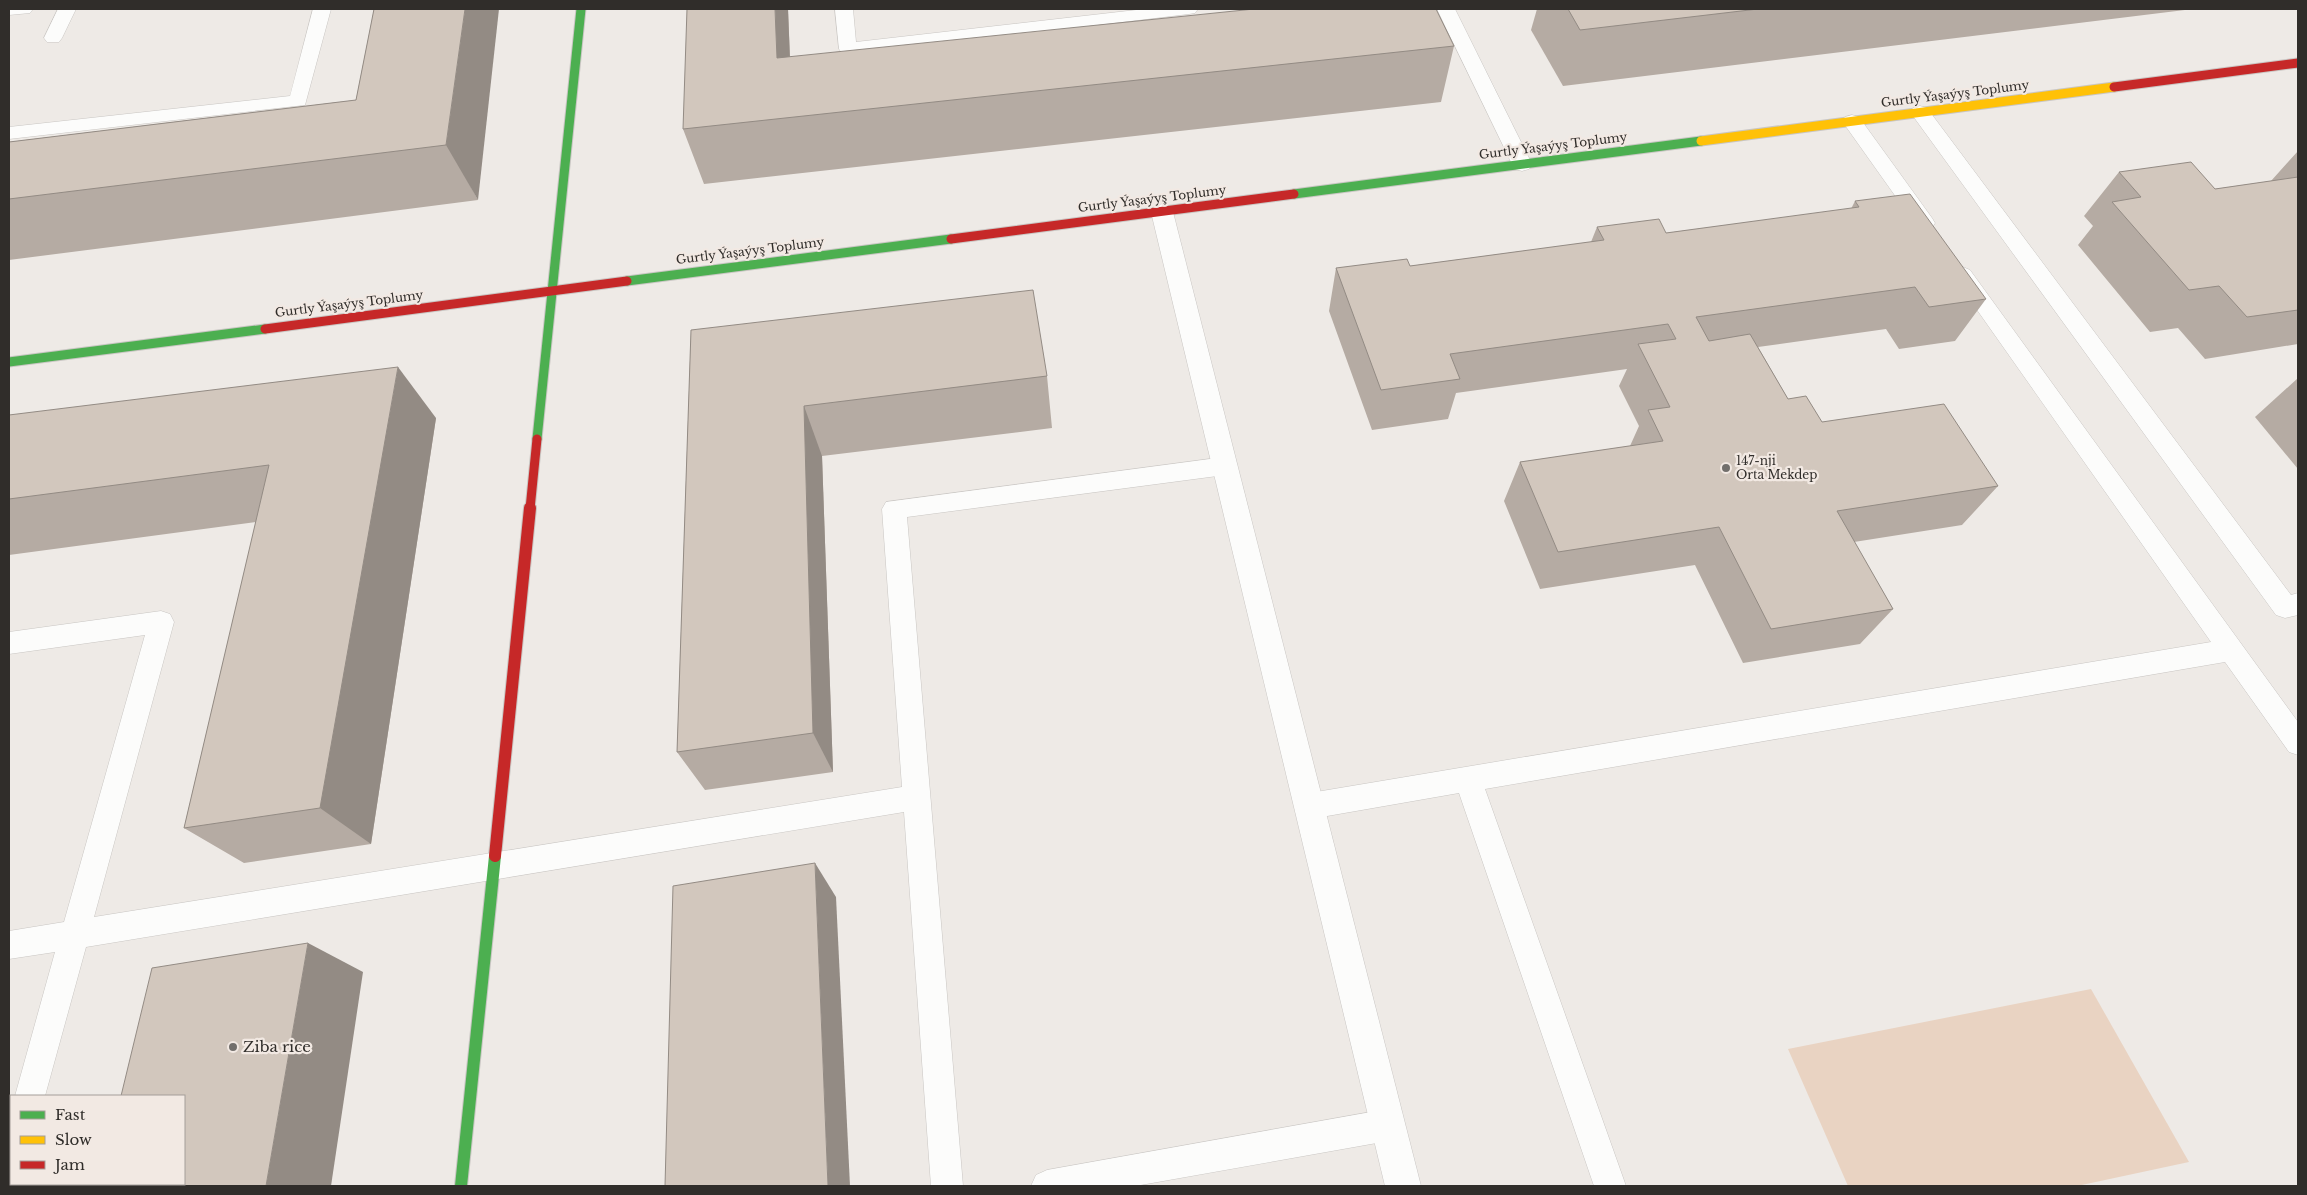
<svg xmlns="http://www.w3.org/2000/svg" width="2307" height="1195" font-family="'Libre Baskerville',serif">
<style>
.green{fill:#e9d3c2}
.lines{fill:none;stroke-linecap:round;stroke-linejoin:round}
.lane-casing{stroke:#c9c6c3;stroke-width:1}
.street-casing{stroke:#c9c6c3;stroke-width:1}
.fast-far1-casing{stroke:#c9c6c3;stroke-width:11}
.fast-casing{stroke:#c9c6c3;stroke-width:14}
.slow-casing{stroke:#c9c6c3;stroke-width:11}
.jam-far1-casing{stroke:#c9c6c3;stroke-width:11}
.jam-casing{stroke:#c9c6c3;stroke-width:14}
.lane{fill:#fcfcfb;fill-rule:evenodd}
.street{fill:#fcfcfb;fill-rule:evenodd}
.fast-far1{stroke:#4caf50;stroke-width:9}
.fast{stroke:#4caf50;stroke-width:12}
.slow{stroke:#ffc107;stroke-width:9}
.jam-far1{stroke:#c62828;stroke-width:9}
.jam{stroke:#c62828;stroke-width:12}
.wall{fill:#b5aba3}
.shaded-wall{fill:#938b84}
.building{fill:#d2c7bd;stroke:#938b84}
.poi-dot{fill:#726f6c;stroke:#f2e9e3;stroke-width:2}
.labels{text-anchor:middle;stroke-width:4.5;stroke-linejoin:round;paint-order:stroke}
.street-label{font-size:12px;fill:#302d2a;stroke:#f2e9e3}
.poi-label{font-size:12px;fill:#302d2a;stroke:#f2e9e3;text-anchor:start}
.near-poi-label{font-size:15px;fill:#302d2a;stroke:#f2e9e3;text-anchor:start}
</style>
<rect width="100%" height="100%" fill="#eeeae6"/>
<path class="green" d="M2091,989L2189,1162L2077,1186H1848L1788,1049Z"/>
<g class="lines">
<g class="lane-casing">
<g id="lane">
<path d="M9,9H33L30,13L9,15Z"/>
<path d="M58,9H76L62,38L59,42H47L44,38Z"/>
<path d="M313,9H331L305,105L9,139V127L290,96Z"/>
<path d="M835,9H853L856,42L1145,9H1198L1195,13L1189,14L848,55L842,53L839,49Z"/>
<path d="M1437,9H1455L1532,164L1529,169L1522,171L1515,169L1512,164Z"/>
<path d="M1920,106L1927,108L2291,595L2298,593V615L2285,618L2276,615L1913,116L1910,112L1913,108Z"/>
<path d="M1852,115L1859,117L1932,218L1935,223L1932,228L1925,230L1918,228L1842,121L1845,117Z"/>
<path d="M1963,267L1970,270L2298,722V755L2289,752L2225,662L1485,789L1626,1186H1594L1459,793L1310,819L1300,815L1296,806L1300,797L1310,793L2211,642L1956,280L1952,275L1956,270Z"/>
<path d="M1225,457L1233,459L1237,466L1233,473L1225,475L907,517L963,1186H931L904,812L86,947L45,1096H15L55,952L9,959V931L64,922L145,635L9,654V632L161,611L170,614L174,622L94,917L902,787L882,509L886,502Z"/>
<path d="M1388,1109L1399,1114L1404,1125L1399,1136L1388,1141L1135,1186H1031L1036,1175L1047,1170Z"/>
<path d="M11,1147V1184H21L9,1186V1148Z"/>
</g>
</g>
<g class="street-casing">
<path id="street" d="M1162,204L1170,207L1173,212L1421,1186H1385L1151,212L1154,207Z"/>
</g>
<g class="fast-far1-casing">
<g id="fast-far1">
<path d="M1294,194L1701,141"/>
<path d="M627,281L951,239"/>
<path d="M9,362L265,329"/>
<path d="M537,439L581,9"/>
</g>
</g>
<g class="fast-casing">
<path id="fast" d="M461,1186L495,856"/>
</g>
<g class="slow-casing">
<path id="slow" d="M1701,141L2114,87"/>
</g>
<g class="jam-far1-casing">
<g id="jam-far1">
<path d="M2114,87L2298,63"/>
<path d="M951,239L1294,194"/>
<path d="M265,329L627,281"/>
<path d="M530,509L537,439"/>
</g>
</g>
<g class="jam-casing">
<path id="jam" d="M495,856L530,508"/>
</g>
<use href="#lane" class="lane"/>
<use href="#street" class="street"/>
<use href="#fast-far1" class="fast-far1"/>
<use href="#fast" class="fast"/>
<use href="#slow" class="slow"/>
<use href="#jam-far1" class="jam-far1"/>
<use href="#jam" class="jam"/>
</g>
<g class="wall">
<path d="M374,9L478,200L9,260V142L356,100Z"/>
<path d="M788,9L790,57L1454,46L1441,102L704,184L683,129Z"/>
<path d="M1537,9H2193L1563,86L1531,30Z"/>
<path d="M2298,151V344L2205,359L2178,328L2150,332L2078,245L2093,226L2084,216L2119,172L2215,189L2271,181Z"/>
<path d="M1855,201L1986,299L1955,341L1899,349L1886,329L1758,347L1788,399L1822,422L1998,486L1962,525L1854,542L1893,609L1860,644L1743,663L1695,565L1540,589L1504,501L1520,462L1630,446L1639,426L1619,386L1627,369L1456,393L1448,419L1372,430L1329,311L1336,268L1410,266L1591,242L1597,227L1666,233L1851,209Z"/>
<path d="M691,330L1047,376L1052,428L822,456L833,772L705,790L677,752Z"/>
<path d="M2298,378V469L2255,417Z"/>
<path d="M9,415L436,418L371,844L244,863L184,828L256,522L9,555Z"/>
</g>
<g class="shaded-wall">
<path d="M465,9H499L478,200L446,145Z"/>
<path d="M775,9H788L792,114L777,58Z"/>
<path d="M398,367L436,418L371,844L320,808Z"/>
<path d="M804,406L822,456L833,772L813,733Z"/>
<path d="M815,863L836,897L850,1186H828Z"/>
<path d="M308,943L363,972L331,1186H266Z"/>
</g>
<g class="building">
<path d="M374,9H465L446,145L9,199V142L356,100Z"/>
<path d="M687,9H775L777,58L1254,9H1436L1454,46L683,129Z"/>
<path d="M1568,9H1758L1580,30Z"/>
<path d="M2191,162L2215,189L2298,177V310L2247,317L2219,286L2189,290L2112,202L2141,197L2119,172Z"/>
<path d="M1910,194L1986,299L1929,307L1915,287L1696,317L1709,341L1750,334L1788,399L1806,396L1822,422L1944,404L1998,486L1837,511L1893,609L1771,629L1719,527L1558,552L1520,462L1663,441L1648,410L1670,407L1638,344L1676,339L1668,324L1450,354L1460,379L1381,390L1336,268L1407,259L1410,266L1604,240L1597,227L1659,219L1666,233L1859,207L1855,201Z"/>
<path d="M1033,290L1047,376L804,406L813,733L677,752L691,330Z"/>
<path d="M398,367L320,808L184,828L269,465L9,499V415Z"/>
<path d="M815,863L828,1186H665L673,886Z"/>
<path d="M308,943L266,1186H99L100,1184H184V1096H121L152,968Z"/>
</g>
<g class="poi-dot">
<circle cx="1726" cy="468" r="5"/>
<circle cx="233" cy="1047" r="5"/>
</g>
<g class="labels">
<g class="street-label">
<text transform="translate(1955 94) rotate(-7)" y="4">Gurtly Ýaşaýyş Toplumy</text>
<text transform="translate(1553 146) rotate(-7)" y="4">Gurtly Ýaşaýyş Toplumy</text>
<text transform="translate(1152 199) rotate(-7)" y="4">Gurtly Ýaşaýyş Toplumy</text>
<text transform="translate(750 251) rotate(-7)" y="4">Gurtly Ýaşaýyş Toplumy</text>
<text transform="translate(349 304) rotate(-7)" y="4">Gurtly Ýaşaýyş Toplumy</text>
</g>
<g class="poi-label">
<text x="1736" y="465">147-nji<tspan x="1736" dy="14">Orta Mekdep</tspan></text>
</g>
<g class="near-poi-label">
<text x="243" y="1052">Ziba rice</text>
</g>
</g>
<rect width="2307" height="1195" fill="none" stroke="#302d2a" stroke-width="20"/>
<rect x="10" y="1095" width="175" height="90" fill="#f2e9e3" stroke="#a49e99"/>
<rect x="20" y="1111" width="25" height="8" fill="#4caf50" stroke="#a49e99"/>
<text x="55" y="1120" font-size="15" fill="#302d2a">Fast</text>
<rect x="20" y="1136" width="25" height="8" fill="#ffc107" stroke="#a49e99"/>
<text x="55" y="1145" font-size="15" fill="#302d2a">Slow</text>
<rect x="20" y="1161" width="25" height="8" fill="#c62828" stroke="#a49e99"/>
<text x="55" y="1170" font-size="15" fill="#302d2a">Jam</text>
</svg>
